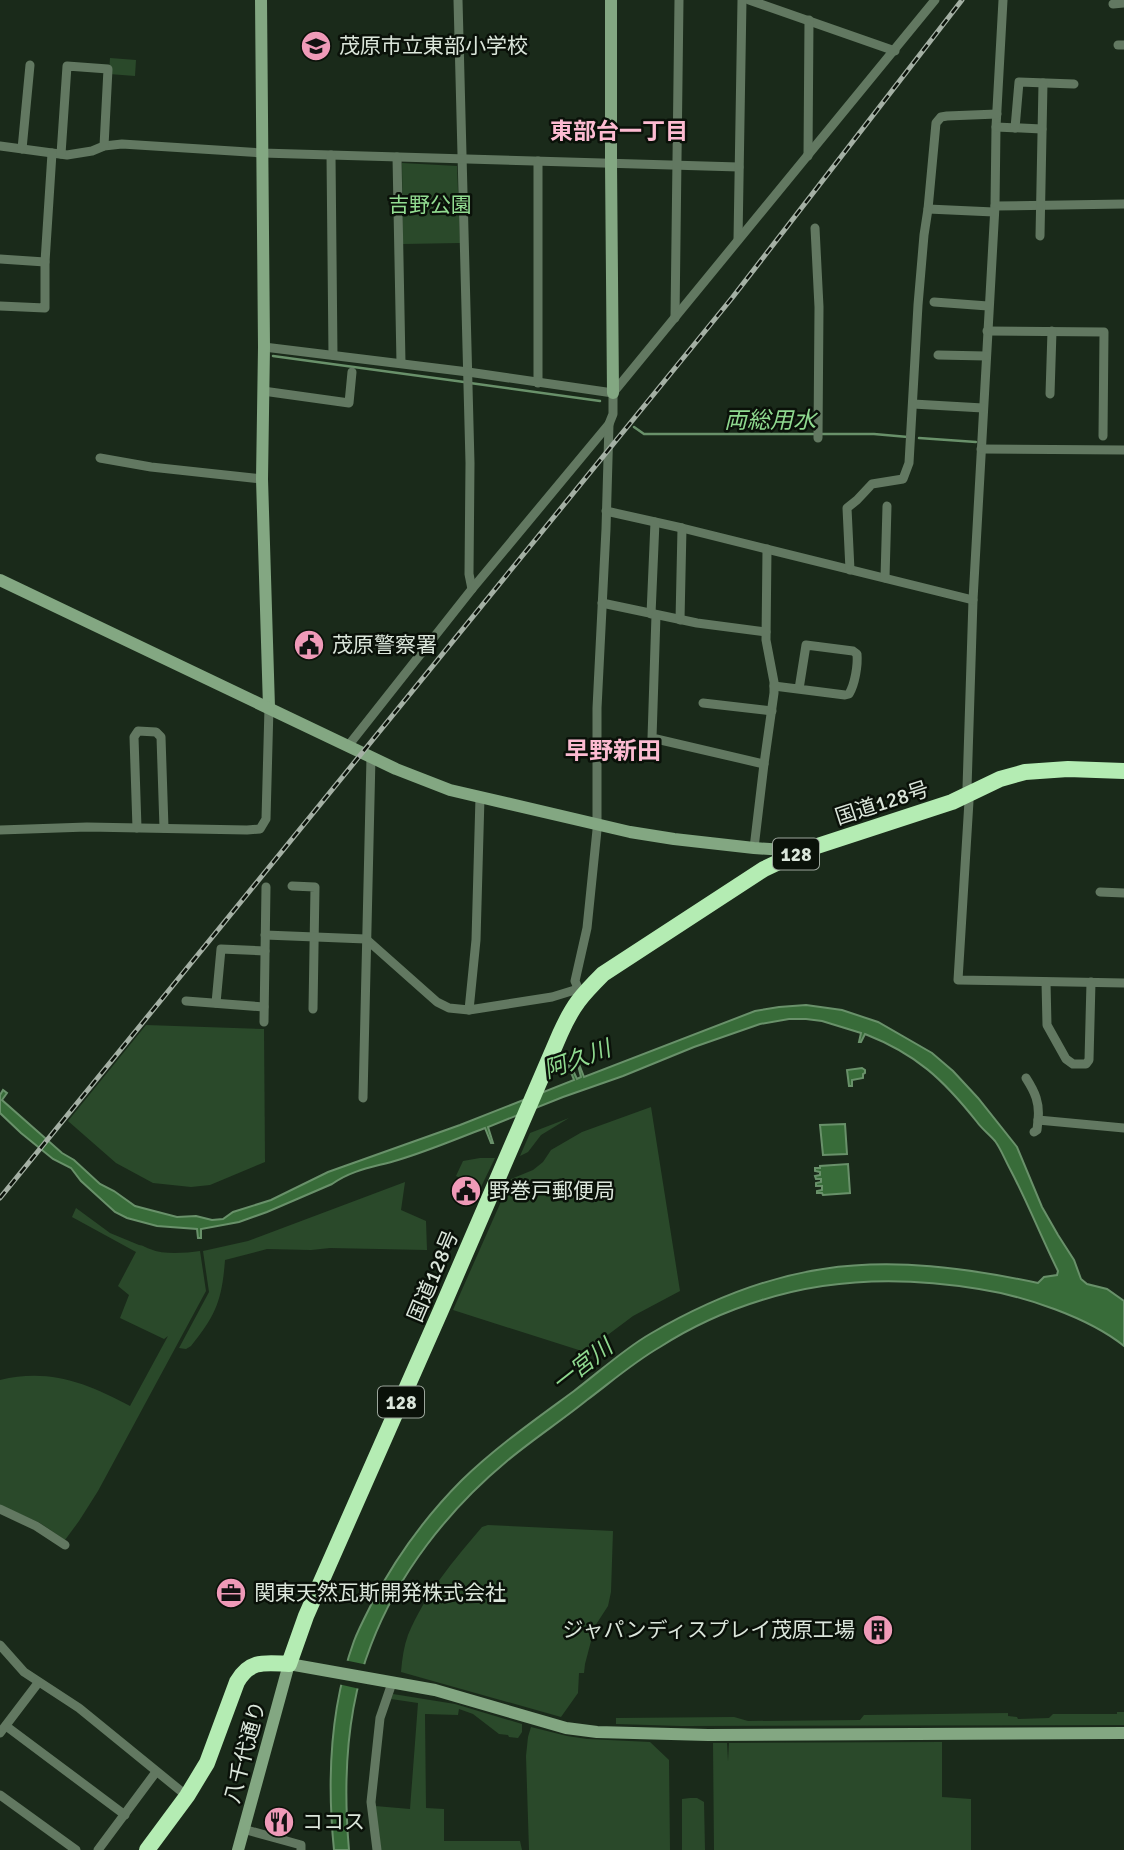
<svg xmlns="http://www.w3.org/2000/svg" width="1124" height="1850" font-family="Signika,'Noto Sans JP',sans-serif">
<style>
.green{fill:#2a492a}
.water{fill:#386c39;stroke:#69916a;stroke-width:2}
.pier{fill:#1a2a1a}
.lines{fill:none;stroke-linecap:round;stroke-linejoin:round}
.stream{stroke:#69916a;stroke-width:2.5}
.street{stroke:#627861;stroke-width:9}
.secondary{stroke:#83a782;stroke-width:12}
.highway{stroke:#b4ecb3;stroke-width:16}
.rail-casing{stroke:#a4b0a4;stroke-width:5}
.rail{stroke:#0a1109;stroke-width:2.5;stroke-dasharray:8;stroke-linecap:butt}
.labels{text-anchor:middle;stroke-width:5;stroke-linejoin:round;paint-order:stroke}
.shield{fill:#0a1109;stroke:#9ca69c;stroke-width:2}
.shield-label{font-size:19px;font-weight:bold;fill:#dbe6db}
.poi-label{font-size:21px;fill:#dbe6db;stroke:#0a1109;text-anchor:start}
.park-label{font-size:21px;fill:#92dc91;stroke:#0a1109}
.street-label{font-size:21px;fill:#dbe6db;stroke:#0a1109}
.neighbourhood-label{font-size:23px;font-weight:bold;fill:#fcbbd1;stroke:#0a1109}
.water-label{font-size:23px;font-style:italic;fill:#8fd98f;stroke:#0a1109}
.quarter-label{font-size:24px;font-weight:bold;fill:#fcbbd1;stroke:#0a1109}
</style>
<rect width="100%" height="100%" fill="#1a2a1a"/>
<g class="green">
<path d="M110,58L136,60L135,76L109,74Z"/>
<path d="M402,163L457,166L460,243L403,244Z"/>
<path d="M146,1025L264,1029L265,1162L210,1185L191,1187L153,1183L116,1163L68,1121Z"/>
<path d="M651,1107L680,1291L633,1316L585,1352L453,1310L511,1179L533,1170L543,1162L551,1150L582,1132Z"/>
<path d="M569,1118L541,1135L528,1152L520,1156L530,1133Z"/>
<path d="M480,1158H495L481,1187L456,1176L463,1161Z"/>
<path d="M405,1182L401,1210L426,1221L427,1250L330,1248L311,1250L267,1249L225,1260C222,1300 216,1315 191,1346L186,1349L179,1348L209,1292L203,1251L248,1241Z"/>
<path d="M76,1208L110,1233L139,1245C143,1245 146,1248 150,1249C164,1255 185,1253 200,1251L206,1291L98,1491L79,1521L65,1540L40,1523L0,1505V1380C49,1368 87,1383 130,1406L168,1336L164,1339L120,1318L129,1295L118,1286L136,1252L72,1217Z"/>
<path d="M488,1525L613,1531L611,1592L608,1606L595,1626L585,1664L584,1673H579L578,1693L561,1717L401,1672C402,1659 404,1646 408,1635C425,1594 454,1560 482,1527Z"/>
<path d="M393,1694L455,1704L522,1724V1732L518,1738L509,1737L508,1735L499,1734L473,1714L459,1709L458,1715L425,1714L426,1808L444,1809V1841H520L522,1850H381L375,1806L410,1809L418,1703L391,1699Z"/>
<path d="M1117,1712H1124V1725L682,1726L616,1724V1718L734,1717L748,1721L860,1720L864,1715L1008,1713V1716L1017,1717L1018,1719L1049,1718L1053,1714H1117Z"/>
<path d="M531,1727L567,1736L587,1739L650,1742L669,1760L670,1850H529L526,1756L528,1737Z"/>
<path d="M942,1742V1797L971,1799V1850H714L713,1743H727L728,1761L729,1743Z"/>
<path d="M690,1798H697L704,1802L705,1850H682V1799Z"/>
</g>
<g class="water">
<path d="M806,1005L842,1010L878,1022L932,1053L953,1071L978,1098L1017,1147L1042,1207L1058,1235L1074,1260L1081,1279L1087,1284L1107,1289L1124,1301V1346C1088,1317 1024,1296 979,1289C907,1277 831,1278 762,1300C726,1311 691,1327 660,1347C634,1362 611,1382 587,1400C561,1421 532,1440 507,1461C448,1510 398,1574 371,1645C346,1709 343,1782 349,1850H334C327,1781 330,1707 354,1641C359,1628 366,1615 372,1603C396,1557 426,1516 462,1480C496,1447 536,1419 574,1391C599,1372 624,1349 650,1334C703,1303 762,1278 823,1269C894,1258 967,1268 1038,1283L1044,1277L1057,1275L1058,1271C1041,1237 1028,1203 1010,1169C1005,1160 1001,1149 995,1141C989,1134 982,1129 977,1122C943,1079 916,1054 865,1034L861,1042H859L861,1033L822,1021L806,1019H789L760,1024L694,1047L623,1076L563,1097L488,1127L493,1143H491L485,1128C456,1139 428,1151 398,1160C375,1167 353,1169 332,1184L267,1212L239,1222L201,1229V1238H198L197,1229L157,1226L127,1218L115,1212L81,1181L71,1168L53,1159L21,1133L0,1113V1095L3,1090L7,1093L2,1100L62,1153L74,1160L100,1184L114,1191L135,1206L177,1217L196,1216L212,1220L223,1219L233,1212L271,1200L328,1172L460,1125L574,1080L568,1065L570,1064L577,1079L581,1077L578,1065L579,1064L584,1077L755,1011L779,1007Z"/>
<path d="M862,1068L865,1070V1073L863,1074V1078L852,1080V1086H849L847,1070Z"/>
<path d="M845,1124L847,1154L823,1155L820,1125Z"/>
<path d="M848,1164L850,1193L823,1195L822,1193H817V1191L822,1190V1186H816V1183L821,1182V1179H816L815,1176L820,1175V1172L815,1171V1168H820V1166Z"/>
</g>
<path class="pier" d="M344,1660L368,1665L360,1689L338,1684Z"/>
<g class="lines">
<g class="stream">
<path d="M273,356L464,382"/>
<path d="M470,383L600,401"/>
<path d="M634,427L644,434H814"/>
<path d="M821,434H874L908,437"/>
<path d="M919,438L976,442"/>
</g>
<g class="street">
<path d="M458,0L470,463L469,574L472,589"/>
<path d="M749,0L895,51"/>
<path d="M1003,0L996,127L995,206L973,600L967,788L969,801L958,980L1124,983"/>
<path d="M1113,4L1124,3"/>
<path d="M1118,45H1124"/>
<path d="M996,127L1042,129"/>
<path d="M1015,128L1019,82L1074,84"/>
<path d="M0,146L67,155L92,151L104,146L122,144L262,153L739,167"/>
<path d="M22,149L30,65"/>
<path d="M61,154L67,66L108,69L104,146"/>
<path d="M331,155L333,355"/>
<path d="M808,156L809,20"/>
<path d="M397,157L401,363"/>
<path d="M538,161V383"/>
<path d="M995,206L1124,204"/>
<path d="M928,209L994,212"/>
<path d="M815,228L819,307L818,438"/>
<path d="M1040,236L1043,83"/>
<path d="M738,240L742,0"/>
<path d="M0,259L45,262"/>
<path d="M934,302L988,306"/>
<path d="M0,306L45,308V262L52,153"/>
<path d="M675,318L679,0"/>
<path d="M987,331L1104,332L1103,436"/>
<path d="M264,347L468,372L613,393"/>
<path d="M938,355L986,356"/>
<path d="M263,391L349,403L352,372"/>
<path d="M1050,394L1052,331"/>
<path d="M913,404L983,408"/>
<path d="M981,449L1124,450"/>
<path d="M100,458L151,467L262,479"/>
<path d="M606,511L682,528L973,600"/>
<path d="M850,570L847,508L857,500L872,484L903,479L909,463L918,305L924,235L928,209L936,123L941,117L947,116L997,114"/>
<path d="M885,578L887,506"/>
<path d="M602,603L697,623L766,632"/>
<path d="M651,614L655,522"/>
<path d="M656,615L652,738L764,764"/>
<path d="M680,620L682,528"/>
<path d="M774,686L845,695L849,694C855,684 858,665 857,654L853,651L806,645L799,689"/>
<path d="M703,703L772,711"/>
<path d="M348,746L472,589L609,424L613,414V393L935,0"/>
<path d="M137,828L134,737L138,731L156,732L161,737L164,828"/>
<path d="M0,830L87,827L247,830L260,829L266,819L269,707"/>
<path d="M754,848L764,764L774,693V682L766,640L767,549"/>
<path d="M292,886L315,887L313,1009"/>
<path d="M1100,892L1124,893"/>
<path d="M265,935L366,939L437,1002L449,1008L469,1010L552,997L578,989"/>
<path d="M1046,982L1047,1025L1066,1059L1073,1064H1086L1089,1060L1091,982"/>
<path d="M581,995L575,981L587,928L597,830V708L606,529L609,424"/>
<path d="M186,1001L264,1007"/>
<path d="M216,1003L221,949L265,951"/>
<path d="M469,1010L476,940L480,797"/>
<path d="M264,1022L266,887"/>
<path d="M1026,1078C1035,1092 1040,1103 1038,1120L1124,1128"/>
<path d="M363,1098L371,757"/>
<path d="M1034,1132L1037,1130L1038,1120"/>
<path d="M0,1509L36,1526L65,1545"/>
<path d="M0,1645L24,1672L79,1708L187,1796"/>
<path d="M6,1726L125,1815"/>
<path d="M0,1733L38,1683"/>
<path d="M0,1795L76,1850"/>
<path d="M243,1829L301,1845V1850"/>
<path d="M98,1850L156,1772"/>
<path d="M377,1850L371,1802L380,1718L392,1683"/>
</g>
<g class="secondary">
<path d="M261,0L264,347L262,479L269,707"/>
<path d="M611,0V163L613,393"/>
<path d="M0,580L396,769L450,790L630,832L674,839L754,848L801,851"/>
<path d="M238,1850L289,1664L435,1690L566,1728L597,1732L708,1735L1124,1733"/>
</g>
<path class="highway" d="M147,1850L187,1796L207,1763L237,1682C250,1659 266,1663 289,1664L306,1616L441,1310L560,1034C573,1005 581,996 603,974L764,869L802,851L952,802L1000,779L1025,772L1068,769L1124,771"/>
<g class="rail-casing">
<path id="rail" d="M0,1198L732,298L962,0"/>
</g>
<use href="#rail" class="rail"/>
</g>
<defs>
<g id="school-disc" transform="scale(1.575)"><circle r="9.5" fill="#ef9ab8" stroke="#0a1109"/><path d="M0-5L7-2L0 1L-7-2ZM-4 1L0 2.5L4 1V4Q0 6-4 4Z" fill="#111"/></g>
<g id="civic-disc" transform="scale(1.575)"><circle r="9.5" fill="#ef9ab8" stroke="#0a1109"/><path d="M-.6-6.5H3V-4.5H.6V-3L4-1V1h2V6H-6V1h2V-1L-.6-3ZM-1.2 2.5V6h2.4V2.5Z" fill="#111"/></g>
<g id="office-disc" transform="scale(1.575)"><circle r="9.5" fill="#ef9ab8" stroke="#0a1109"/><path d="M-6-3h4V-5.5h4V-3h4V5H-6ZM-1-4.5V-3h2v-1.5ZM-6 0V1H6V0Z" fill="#111"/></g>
<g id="building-disc" transform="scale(1.575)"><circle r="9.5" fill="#ef9ab8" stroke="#0a1109"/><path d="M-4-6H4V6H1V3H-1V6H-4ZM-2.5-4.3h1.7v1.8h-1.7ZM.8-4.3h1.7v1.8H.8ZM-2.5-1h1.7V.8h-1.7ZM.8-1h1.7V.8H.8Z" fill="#111"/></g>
<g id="restaurant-disc" transform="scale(1.575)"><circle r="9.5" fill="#ef9ab8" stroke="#0a1109"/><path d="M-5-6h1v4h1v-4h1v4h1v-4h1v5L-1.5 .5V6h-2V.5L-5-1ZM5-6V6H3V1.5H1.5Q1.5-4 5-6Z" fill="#111"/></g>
</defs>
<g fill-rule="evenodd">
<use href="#school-disc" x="316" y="46"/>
<use href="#civic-disc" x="309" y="645"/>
<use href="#civic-disc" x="466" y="1191"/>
<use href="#office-disc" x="231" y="1593"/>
<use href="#building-disc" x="878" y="1630"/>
<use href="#restaurant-disc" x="279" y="1822"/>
</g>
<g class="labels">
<g class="shield">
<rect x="773" y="838.5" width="46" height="31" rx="5"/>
<rect x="378" y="1386.5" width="46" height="31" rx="5"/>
</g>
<g class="shield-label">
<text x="796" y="861">128</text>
<text x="401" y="1409">128</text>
</g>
<g class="poi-label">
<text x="339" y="53">茂原市立東部小学校</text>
<text x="332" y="652">茂原警察署</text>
<text x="489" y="1198">野巻戸郵便局</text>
<text x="254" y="1600">関東天然瓦斯開発株式会社</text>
<text x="855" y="1637" text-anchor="end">ジャパンディスプレイ茂原工場</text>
<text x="302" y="1829">ココス</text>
</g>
<g class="park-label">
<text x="430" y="212">吉野公園</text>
</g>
<g class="street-label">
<text transform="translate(882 803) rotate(-18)" y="7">国道128号</text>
<text transform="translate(433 1276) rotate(-67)" y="7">国道128号</text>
<text transform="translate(245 1752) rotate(-75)" y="7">八千代通り</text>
</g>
<g class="neighbourhood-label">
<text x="619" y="139">東部台一丁目</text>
</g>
<g class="water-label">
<text x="770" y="428">両総用水</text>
<text transform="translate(577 1059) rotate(-20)" y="8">阿久川</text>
<text transform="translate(582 1365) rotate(-38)" y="8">一宮川</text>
</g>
<g class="quarter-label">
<text x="613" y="759">早野新田</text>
</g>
</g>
</svg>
